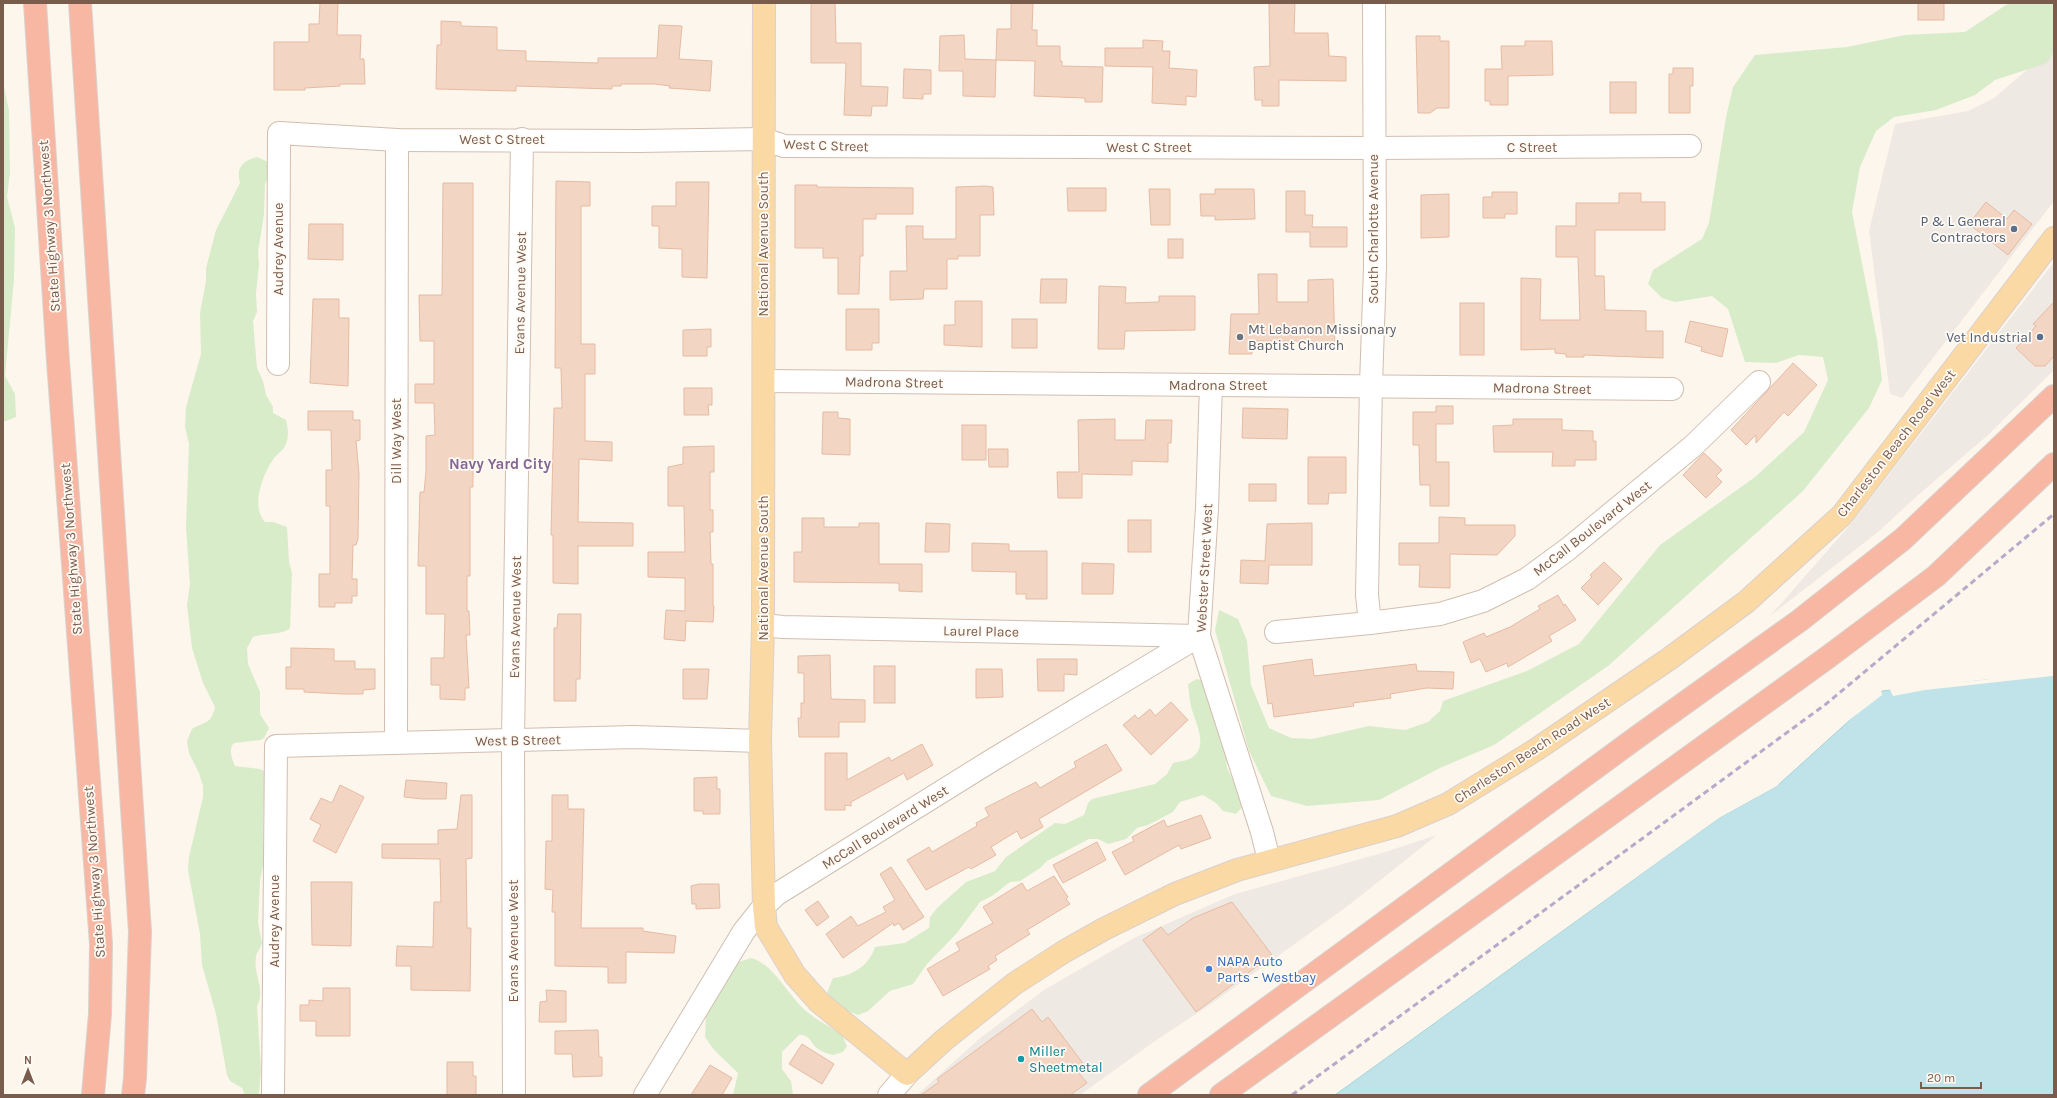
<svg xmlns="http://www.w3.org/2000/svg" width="2057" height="1098" font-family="Karla,sans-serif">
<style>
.industrial{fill:#efe9e4}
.green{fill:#d8ecc9}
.water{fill:#bfe3e8;stroke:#a5d3da}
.pier{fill:#fdf6ec}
.building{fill:#f3d5c3;stroke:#e6bba3}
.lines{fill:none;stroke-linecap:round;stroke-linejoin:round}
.minor-casing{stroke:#d1beb0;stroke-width:24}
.major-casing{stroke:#dad1cd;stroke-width:24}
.highway-casing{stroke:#dad1cd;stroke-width:24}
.minor{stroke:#fff;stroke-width:22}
.major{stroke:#fbd9a5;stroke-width:22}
.highway{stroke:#f7b7a3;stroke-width:22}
.rail{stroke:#b9a8c9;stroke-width:3;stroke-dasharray:6 4;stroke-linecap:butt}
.service-dot{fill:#5c6f8a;stroke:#fffaf3;stroke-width:1.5}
.worship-dot{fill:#6b7280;stroke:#fffaf3;stroke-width:1.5}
.shop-dot{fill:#3f7fe0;stroke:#fffaf3;stroke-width:1.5}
.culture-dot{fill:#0f9aa8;stroke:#fffaf3;stroke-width:1.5}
.labels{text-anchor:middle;stroke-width:3.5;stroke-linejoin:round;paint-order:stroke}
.street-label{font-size:14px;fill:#7a5c4d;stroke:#fffaf3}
.service-label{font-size:14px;fill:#4e5e75;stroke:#fffaf3;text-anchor:end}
.worship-label{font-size:14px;fill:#5b616d;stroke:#fffaf3;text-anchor:start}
.shop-label{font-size:14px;fill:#366cbe;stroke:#fffaf3;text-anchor:start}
.culture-label{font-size:14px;fill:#0d838f;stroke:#fffaf3;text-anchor:start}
.neighbourhood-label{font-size:15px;font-weight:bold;fill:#846695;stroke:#fffaf3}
</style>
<rect width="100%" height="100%" fill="#fdf6ec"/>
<g class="industrial">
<path d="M2054,47V201L1902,398L1890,394L1869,231L1895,124L1968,111L1994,98Z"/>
<path d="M2054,262V370L1988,435L1917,496L1878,532L1770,616L1849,526Z"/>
<path d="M1437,835L1349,905L1211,1004L1155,1041L1080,1095H917L979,1039L1044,990L1134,938L1235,894L1382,853Z"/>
</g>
<g class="green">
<path d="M2009,3H2054V52L2047,63L1995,80L1975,95L1936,110L1894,117L1876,131L1860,167L1852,212L1877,340L1882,380L1869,408L1803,491L1608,666L1494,745L1440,768L1379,800L1307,806L1271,796L1249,751L1215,630L1219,610L1238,619L1247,641L1251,685L1269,728L1291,738L1312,739L1369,726L1405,730L1428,722L1440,711L1443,701L1527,671L1579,644L1660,545L1755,477L1804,432L1828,380L1823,357L1799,355L1776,363L1745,362L1728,309L1712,296L1675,302L1662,298L1648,284L1653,270L1702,239L1709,223L1726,117L1733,87L1755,55L1847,47L1905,35L1965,32Z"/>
<path d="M3,82L9,111L10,173L7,197L15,228L14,279L5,376L15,394L16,417L3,422Z"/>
<path d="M257,157L268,162L270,172L265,184L264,214L258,252L259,265L256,293L257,312L253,321L257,368L263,381L266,395L273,407V413L286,420C288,427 289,437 286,444C284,450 278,453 274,458C263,474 250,506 265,522H273L287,527L289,561L292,573L290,628C284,635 263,633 253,637L247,648L248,664L260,692V714L269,728L264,738L261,740L234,743C228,749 232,759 235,766L260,769L266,772L267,787L264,798L263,816V842L265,857L260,880L258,923L262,943C261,948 256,953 256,957C253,975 266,989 257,1006L261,1070L259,1093L258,1095H245L242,1088L230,1081L227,1075L216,1014L202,965L200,934L188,870L189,857L203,797V786L199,773L189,753L187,741L192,729C206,721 211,724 215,707L203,683L192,648L187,605L190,584L186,528L189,444L185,427L186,407L201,354L200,313L206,281V268L216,230L240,183C236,168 242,161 257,157Z"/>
<path d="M1197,679L1209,682L1226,749L1227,768L1239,793L1243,806L1236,814L1223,811L1216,803L1203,795L1180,802L1173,812L1148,825L1137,828L1126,839L1108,844L1098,839H1089L1047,861L1040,868L1020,881L1010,882L992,896L980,902L957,933L927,964L913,984L890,991L868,1011L858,1015L841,1008L827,993L833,978C852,976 869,966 875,947L905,943L929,928L930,917L938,907L966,882L995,871L1006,857L1055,823L1065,824L1084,815L1088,803L1092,799L1155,784L1167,774L1173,763C1181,761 1190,761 1196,754C1207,741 1194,720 1191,706C1189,699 1189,691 1188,684Z"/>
<path d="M751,958C774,964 788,996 806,1011C817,1020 830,1027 842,1035L847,1046L843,1052L833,1055C828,1054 822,1052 818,1049C810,1043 811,1035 799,1035L782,1052V1069L791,1081L793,1095H733L738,1073L714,1050L705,1037L706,1013L722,983L739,962Z"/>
</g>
<path class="water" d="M2054,664V1095H1335L1719,818L1777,786L1882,691L2024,676Z"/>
<g class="pier">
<path d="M2054,662V676H2052L1925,690L1893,696L1889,688L1982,680L2024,674Z"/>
<path d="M1881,689L1882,695L1826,738Z"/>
<path d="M1790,771L1777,786L1719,818L1333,1095L1663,855L1718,817L1776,784Z"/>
</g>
<g class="building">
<path d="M320,3H338L337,35H361L360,59H364L365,84H340V86L305,88V90H274V42H309V24H319Z"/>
<path d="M811,3H835L836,43H861V86L888,87L887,106H872L871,116L844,115L846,63H811Z"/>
<path d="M1011,3H1033L1032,30H1037V46H1060V61H1062V66L1103,67L1102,102H1085V98L1034,96L1035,61L996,60L995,97L963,96V71H939L940,36L964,35L965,59L996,60L997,29H1011Z"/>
<path d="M1269,3H1295L1294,33H1328L1329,56L1346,57V81L1279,80V106H1262V100H1255L1254,67L1270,66Z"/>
<rect x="1918" y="3" width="26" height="17"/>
<path d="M441,21L461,22V26L497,27V50L526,51V61L598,63V58H657L659,25L682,26L679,59L712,61L710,91L669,88L670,86L655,84H621V86H612V89L516,86V91L436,89L437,45H441Z"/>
<path d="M1416,36H1440V41H1449V108H1437L1430,113H1418Z"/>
<path d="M1143,40L1163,41L1162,51H1170L1169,68L1197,70L1196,97L1186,96V105L1152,103L1153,67L1105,66V48H1143Z"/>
<path d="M1525,41H1552L1553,75L1508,76V105H1490V101H1485V69H1502L1501,46H1525Z"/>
<path d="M1673,68H1693V86H1690V113H1669V74H1673Z"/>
<path d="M904,69L931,70V94H923V99L903,98Z"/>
<rect x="1610" y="82" width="26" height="31"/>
<path d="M556,181L590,182V206H581V344H595V374H585V441L612,442V461L579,459L578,522L633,523V546H578V584L553,583V535H551L554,408H562L561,368H555Z"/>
<path d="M676,182H709L707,278L682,277V249L659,248V226H652V206H676Z"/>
<path d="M443,183H473V487H470V576H467V611H469L470,635H466L469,688H465V700L440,699V685H431V658H444L445,614H426V566H418L420,492H424L426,472V436L435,435L434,403H415V384H434V341H420L419,295H442Z"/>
<path d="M795,185H817V187L913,188V214H876V219H863V256H860L859,294H838V258H823V248H795Z"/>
<path d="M985,186L993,187L994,215H980V256H958V259H947V289H924L923,299L890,300V271H907L906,226H923V239H956V187Z"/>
<path d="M1067,188H1106V211H1068Z"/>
<path d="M1149,189H1170V225H1151Z"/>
<path d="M1215,189H1254L1255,219L1215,220V216H1201L1200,194H1215Z"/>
<path d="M1286,191H1305V215H1313L1312,227H1347V247H1310V232H1286Z"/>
<path d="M1492,192H1517V214H1505V218H1483V197H1492Z"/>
<path d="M1619,193H1641V202H1665V230H1595V276H1604L1605,310L1646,311V331H1663V358L1584,355V357H1566V354L1555,353V349L1521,350V278L1541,279L1540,320H1580L1578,257H1556V226H1576V203H1619Z"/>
<path d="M1449,194V237L1421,238V195Z"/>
<path d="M1986,202L2007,219L2014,210L2032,224L2008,255L1969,224Z"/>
<path d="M309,224H343V260L308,259Z"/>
<rect x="1168" y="239" width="15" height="19"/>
<path d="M1258,274H1277V302H1308V280L1333,279L1335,347H1308V341H1252V354H1229L1231,314H1259Z"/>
<path d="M1041,279H1067L1066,303H1040Z"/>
<path d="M1099,286L1126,287L1125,303L1159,302V296H1195V330L1125,331L1124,349H1098Z"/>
<path d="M313,299H339V318H349L348,386L310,383Z"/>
<path d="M955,301H982V347L944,345V325H955Z"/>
<path d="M2054,302V356L2045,366H2035L2016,348L2036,326L2033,324Z"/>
<rect x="1460" y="303" width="24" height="52"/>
<path d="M846,309H879V343H872V350H846Z"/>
<rect x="1012" y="319" width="25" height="29"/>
<path d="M1690,321L1728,329L1722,357L1701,351L1702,347L1685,342Z"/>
<path d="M711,329V347H707V356H683V330Z"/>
<path d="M1793,363L1817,385L1788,416L1784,412L1756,443V435L1746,445L1731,430Z"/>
<path d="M684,388H712V405H708L709,415H684Z"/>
<path d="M1436,406H1453V424H1436V462H1449V506H1430V485H1420L1419,445H1413V412H1436Z"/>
<path d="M1243,408L1288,409L1287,439L1242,438Z"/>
<path d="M308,411H353V420H360V440L356,441L359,474L358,539L356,545H353L352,579H357V596H352V603H335V607H319V574H330V506H326V470H332L331,430H308Z"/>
<path d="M823,412H838V418L850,419V455L822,454Z"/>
<path d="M1115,419V440H1145L1146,420H1172L1171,443H1168V462L1132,461V475L1082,474V498H1058L1057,472H1079L1078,420Z"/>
<path d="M1513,419H1562V430L1593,431V441H1596V460H1575V466H1552L1553,452H1494L1493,426L1513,425Z"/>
<rect x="962" y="425" width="24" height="35"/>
<path d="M714,446V472H710V510H713V532H710L711,564H713V606H714L713,622L686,621L685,641L664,639L666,610L685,611V578L648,577V552H685L684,506H668V467L683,464V447Z"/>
<path d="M988,449H1008V467H989Z"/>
<path d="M1704,453L1722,470L1716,476L1722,482L1706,498L1683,475Z"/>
<path d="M1308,457H1346V493H1329L1328,504H1308Z"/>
<rect x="1249" y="484" width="27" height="17"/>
<path d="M1439,517L1465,518V525H1515V536L1497,555L1450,554V588L1419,587L1420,565H1399V543H1439Z"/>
<path d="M802,518H824V527H859V523H879V564H922V592L899,591V583L794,582V552H802Z"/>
<rect x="1128" y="520" width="23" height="32"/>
<path d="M926,523L950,524L949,552H925Z"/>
<path d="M1312,523V565H1269L1268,584L1240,583L1241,560L1265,561L1267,524Z"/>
<path d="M972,543L1009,544V551H1047V599H1026V594H1016V572L972,571Z"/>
<path d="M1604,562L1622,579L1598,605L1581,588L1592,577L1590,575Z"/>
<path d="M1082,563L1114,564L1113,594H1082Z"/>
<path d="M1558,595L1564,606L1565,604L1576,620L1549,636L1552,641L1508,667L1507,663L1486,672L1480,659L1471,663L1463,642L1484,633L1486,637L1510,627L1540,609L1538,606Z"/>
<path d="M558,614H581L580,679H576V701H554V628H557Z"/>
<path d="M291,648L334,649V661H355V669H375V689L363,690V694H343L304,692V689H286V667H291Z"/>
<path d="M830,655L831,699L865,700V722H839V737H799L798,718H801V703H804V673H798V656Z"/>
<path d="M1037,659H1077V675L1064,674V691H1038Z"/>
<path d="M1312,659L1314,676L1416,664L1417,671L1454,672L1453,689L1427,688L1390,694L1391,698L1353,703L1354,706L1274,717L1272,703L1268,704L1263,666Z"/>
<rect x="874" y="666" width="21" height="37"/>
<path d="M683,669H709L707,699H683Z"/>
<path d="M976,669H1002L1003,697L976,698Z"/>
<path d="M1171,702L1188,720L1151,755L1123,725L1135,715L1138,719L1150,709L1155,716Z"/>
<path d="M922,744L933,765L907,780L904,773L851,802V806L845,805V810H825V753H847V780L889,757L891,761Z"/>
<path d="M1106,744L1122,770L1039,819L1043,827L1021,839L1017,831L991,847L996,855L971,869L969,867L926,890L907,860L929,847L932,852L977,826L976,823L989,816L985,808L1036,782L1040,788L1076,767L1074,762Z"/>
<path d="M717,777V789H720V814H703V811H694V778Z"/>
<path d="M406,780L447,783L446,799H422L404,797Z"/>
<path d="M340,785L364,797L336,853L313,841L321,825L310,819L321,798L332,803Z"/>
<path d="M461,795H472V858L466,859L467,928H471L470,991L411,990V966H396L397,946L433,947L434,902H441L440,859L382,858V844H438V830L457,829Z"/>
<path d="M552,795H568V809H584L581,928H643V931L676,936L674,953L626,952V983H608V967L555,966V912H552L553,890L545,889L546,841H552Z"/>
<path d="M1201,815L1211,838L1181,849L1179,845L1125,875L1112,852L1134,841L1132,837L1164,820L1167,827Z"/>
<path d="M1097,842L1106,860L1063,883L1053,865Z"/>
<path d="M891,867L924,917L903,930L899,923L894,926L893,923L843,958L826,934L851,916L858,926L886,912L883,907L895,900L880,874Z"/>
<path d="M1054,876L1068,897L1066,899L1070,904L1027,930L1030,934L995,956L997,960L988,966L990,969L943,996L927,969L960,950L956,943L993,923L983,907L1022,883L1027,891Z"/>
<path d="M311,882H352L351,946L312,945Z"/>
<path d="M699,884H719L720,908L696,909V904H692L691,886Z"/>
<path d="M818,901L829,917L817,926L805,910Z"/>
<path d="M1232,902L1272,955L1196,1012L1143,940L1161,927L1168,935L1193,918Z"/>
<path d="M323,988H350V1036H316V1021H300V1005H309V1000L323,1001Z"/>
<path d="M546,990L566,991V1022H539L540,1002L547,1001Z"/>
<path d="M1032,1009L1042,1022L1048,1017L1085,1066L1078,1072L1087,1083L1070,1095H921L939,1082L937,1079Z"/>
<path d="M598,1030L599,1057H602V1076L573,1077L572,1054H555V1031Z"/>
<path d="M802,1044L834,1064L822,1084L789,1064Z"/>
<path d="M447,1062H473V1076H476V1095H447Z"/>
<path d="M710,1065L732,1078L722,1095H691Z"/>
</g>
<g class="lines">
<g class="minor-casing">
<g id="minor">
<path d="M278,364L279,133L397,140L639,141L763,139L784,146L1373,148L1690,146"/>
<path d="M764,381L1672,389"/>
<path d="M1211,385L1207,508L1199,636L1262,832L1269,860"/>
<path d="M1370,623L1367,595L1371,385L1375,267L1374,3"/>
<path d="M763,625L783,627L1199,636"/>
<path d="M1276,632L1370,623L1440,614L1483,601L1527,579L1568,549L1693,446L1759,382"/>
<path d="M396,742L397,140"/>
<path d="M273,1095L276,746L634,737L760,741"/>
<path d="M514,1095L513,740L522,139"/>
<path d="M645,1095L744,931L764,906L777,894L994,759L1199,636"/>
<path d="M889,1095L907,1074"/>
</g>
</g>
<g class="major-casing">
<path id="major" d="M764,3L763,625L760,741L764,906L766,927L795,975L819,1002L907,1074L944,1040L1014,984L1065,951L1104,929L1175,894L1237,870L1397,826L1448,804L1537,749L1669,659L1746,602L1842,515L2054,238"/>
</g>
<g class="highway-casing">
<g id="highway">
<path d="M35,3L58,361L101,944L100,1014L93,1095"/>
<path d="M80,3L140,932L135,1078L133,1095"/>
<path d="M1149,1095L1640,735L1799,621L1903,539L2054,396"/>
<path d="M1221,1095L1828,657L1936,576L2054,464"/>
</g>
</g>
<use href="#minor" class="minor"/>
<use href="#major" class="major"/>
<use href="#highway" class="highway"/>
<path class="rail" d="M1292,1095L1826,704L2054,514"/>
</g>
<g class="service-dot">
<circle cx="2014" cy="229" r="4"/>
<circle cx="2040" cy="337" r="4"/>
</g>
<circle class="worship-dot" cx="1240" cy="337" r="4"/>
<circle class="shop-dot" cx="1209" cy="969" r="4"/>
<circle class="culture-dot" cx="1021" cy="1059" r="4"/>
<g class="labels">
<g class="street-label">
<text x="502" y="144">West C Street</text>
<text transform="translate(826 145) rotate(2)" y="5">West C Street</text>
<text x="1149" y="152">West C Street</text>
<text x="1532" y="152">C Street</text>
<text transform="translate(49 226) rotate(-94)" y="5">State Highway 3 Northwest</text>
<text transform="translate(1373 229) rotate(-90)" y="5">South Charlotte Avenue</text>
<text transform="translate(763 244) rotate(-90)" y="5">National Avenue South</text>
<text transform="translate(278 249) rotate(-90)" y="5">Audrey Avenue</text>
<text transform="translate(520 293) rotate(-89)" y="5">Evans Avenue West</text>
<text transform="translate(894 382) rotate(1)" y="5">Madrona Street</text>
<text x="1218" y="390">Madrona Street</text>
<text transform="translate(1542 388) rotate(1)" y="5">Madrona Street</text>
<text transform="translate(396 441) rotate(-90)" y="5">Dill Way West</text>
<text transform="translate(1896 443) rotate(-52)" y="5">Charleston Beach Road West</text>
<text transform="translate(1592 528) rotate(-38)" y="5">McCall Boulevard West</text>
<text transform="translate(71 549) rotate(-94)" y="5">State Highway 3 Northwest</text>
<text transform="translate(763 568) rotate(-90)" y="5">National Avenue South</text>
<text transform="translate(1204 568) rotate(-87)" y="5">Webster Street West</text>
<text transform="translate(515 617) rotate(-89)" y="5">Evans Avenue West</text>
<text transform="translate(981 631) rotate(1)" y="5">Laurel Place</text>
<text transform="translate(518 740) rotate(-1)" y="5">West B Street</text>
<text transform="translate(1532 750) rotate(-33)" y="5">Charleston Beach Road West</text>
<text transform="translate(885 827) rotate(-32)" y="5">McCall Boulevard West</text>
<text transform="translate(94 872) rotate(-94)" y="5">State Highway 3 Northwest</text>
<text transform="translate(274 921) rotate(-90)" y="5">Audrey Avenue</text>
<text transform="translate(513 941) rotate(-90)" y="5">Evans Avenue West</text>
</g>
<g class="service-label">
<text x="2006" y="226">P &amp; L General<tspan x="2006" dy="16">Contractors</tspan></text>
<text x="2032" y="342">Vet Industrial</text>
</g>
<g class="worship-label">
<text x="1248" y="334">Mt Lebanon Missionary<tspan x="1248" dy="16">Baptist Church</tspan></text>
</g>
<g class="shop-label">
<text x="1217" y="966">NAPA Auto<tspan x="1217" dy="16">Parts - Westbay</tspan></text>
</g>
<g class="culture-label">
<text x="1029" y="1056">Miller<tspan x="1029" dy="16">Sheetmetal</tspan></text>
</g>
<g class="neighbourhood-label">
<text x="500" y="469">Navy Yard City</text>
</g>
</g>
<rect width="2057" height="1098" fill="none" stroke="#7a5c4d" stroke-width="8"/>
<g transform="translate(28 1070)" stroke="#fffaf3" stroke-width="3" paint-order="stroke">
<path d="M0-3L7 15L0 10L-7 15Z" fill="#7a5c4d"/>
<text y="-6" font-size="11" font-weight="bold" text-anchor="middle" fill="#7a5c4d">N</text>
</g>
<path d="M1921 1082v6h60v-6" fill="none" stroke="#7a5c4d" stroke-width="2"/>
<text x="1927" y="1082" font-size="12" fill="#7a5c4d" stroke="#fffaf3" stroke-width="3" paint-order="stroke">20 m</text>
</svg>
